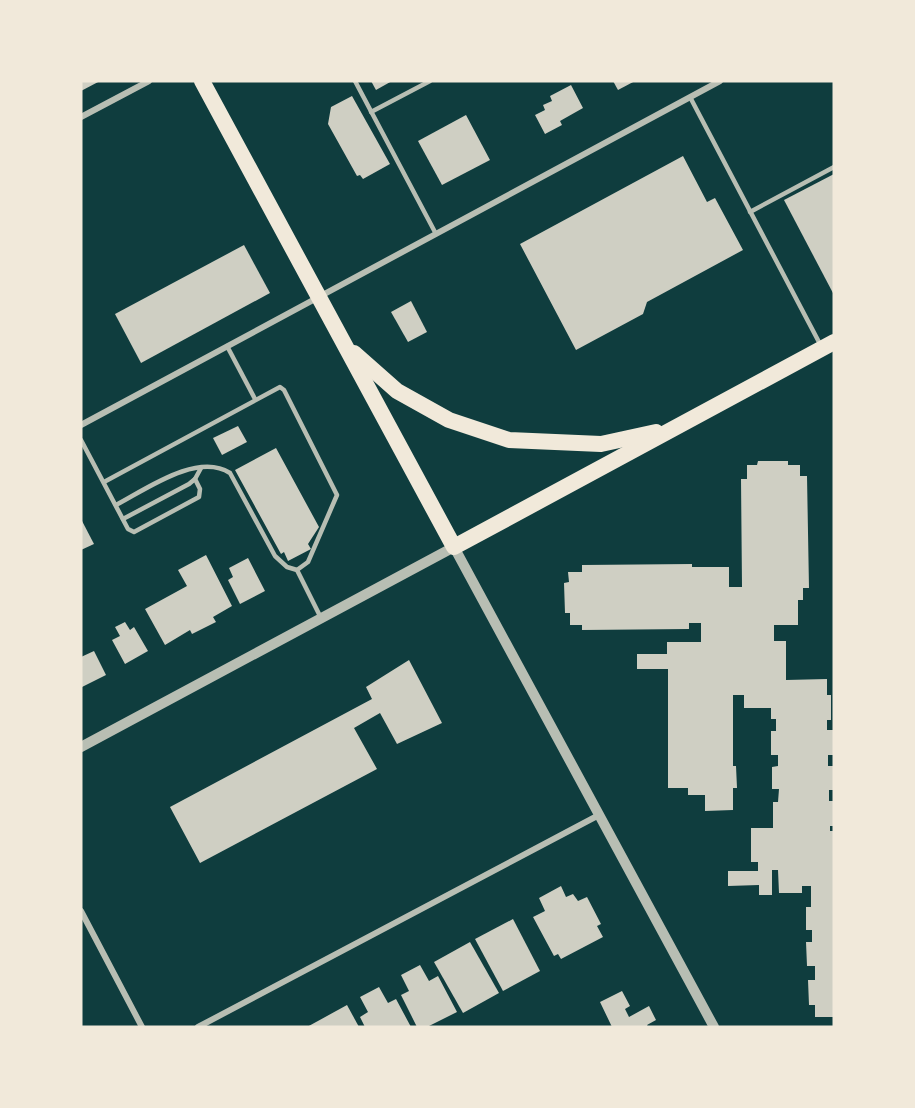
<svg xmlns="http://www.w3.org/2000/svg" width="915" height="1108" font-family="'Crimson Pro',serif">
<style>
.building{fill:#cfcfc3}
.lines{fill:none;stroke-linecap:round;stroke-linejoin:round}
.service{stroke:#b8beb3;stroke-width:4.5}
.minor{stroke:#b8beb3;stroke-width:6}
.tertiary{stroke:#b8beb3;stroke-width:10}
.trunk{stroke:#f1e9da;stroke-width:16}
</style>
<rect width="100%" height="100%" fill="#0f3d3e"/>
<g class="building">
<path d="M81,81H100L81,91Z"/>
<path d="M371,81H392L376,90Z"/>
<path d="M613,81H635L618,90Z"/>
<path d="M571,85L583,108L560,121L562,125L545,134L535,115L545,110L543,105L552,101L550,96Z"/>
<path d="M352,96L390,164L363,179L360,175L357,176L328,124L331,107Z"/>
<path d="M466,115L490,160L442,185L418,141Z"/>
<path d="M683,156L707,202L715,198L743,250L647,302L643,314L576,350L520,244Z"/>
<path d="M834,174V295L784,200Z"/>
<path d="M244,245L270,293L141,363L115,314Z"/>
<path d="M411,301L427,332L408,342L391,312Z"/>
<path d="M238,426L247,442L222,455L213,438Z"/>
<path d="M276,448L319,527L308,544L311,549L288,561L284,552L281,554L235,470Z"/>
<path d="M758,461H788V465H800V476H807L809,588H803V600H798V625H774V641H786V680L827,679V695H831V720H827V730H833V755H828V766H834V790H829V801H834V826H830V831H834V1017H815V1005H809L808,980H815V966H807L806,942H812V930H806V907H811V886H802V893H779L778,870H772V895H759V885L728,886V871H758V862H751V828H773V802H778L779,789H772V767L778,766V755H771V731H776V719H771V708H744V695H733V766H736L737,788H733V810L705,811V795H688V788H668V669H637V654H667V642H701V623H689V629L582,630V625H570V613H565L564,583L569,582L568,572H582V565L692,564V567H729V587H742L741,479H747V465H757Z"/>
<path d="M81,519L94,544L81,550Z"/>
<path d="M206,555L232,606L213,617L216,622L192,634L190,630L165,645L145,609L187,586L178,570Z"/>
<path d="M248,558L265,591L240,604L228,580L233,577L229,568Z"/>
<path d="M125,622L130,630L134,627L148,651L125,664L112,640L120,636L115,627Z"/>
<path d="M94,651L106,675L82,687L81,657Z"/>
<path d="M409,660L442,723L397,744L380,713L354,728L377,769L200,863L170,807L372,699L366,687Z"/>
<path d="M561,886L566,897L573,894L578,901L587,897L601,924L597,926L603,937L561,959L558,954L554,956L533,917L545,911L539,898Z"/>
<path d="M513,919L540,971L503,991L475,939Z"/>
<path d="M470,942L499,993L463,1013L434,962Z"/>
<path d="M420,965L429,981L438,976L457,1012L427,1027H417L401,995L409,991L401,975Z"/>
<path d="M379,987L388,1003L396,999L411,1027H365L360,1017L368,1012L360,997Z"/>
<path d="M622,991L630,1006L625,1009L629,1017L649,1006L656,1020L647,1025L648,1027H612L600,1002Z"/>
<path d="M347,1005L359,1027H307Z"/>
</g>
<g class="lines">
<g class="service">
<path d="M355,81L436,234"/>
<path d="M690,97L820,344"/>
<path d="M371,112L430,81"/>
<path d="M750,212L834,167"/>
<path d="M227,346L255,399"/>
<path d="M81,440L128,529L134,532L199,497L200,489L195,479"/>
<path d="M104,482L280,387L284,390L337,495L308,562L297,570"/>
<path d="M116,505C145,490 197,452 230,473L275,556L287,567L297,570L321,618"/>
<path d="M123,519L189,484L195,479L201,468"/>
</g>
<g class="minor">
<path d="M81,117L149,81"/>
<path d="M81,425L720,81"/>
<path d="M81,911L142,1027"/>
<path d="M198,1027L599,815"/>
</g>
<path class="tertiary" d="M81,747L454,547L714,1027"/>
<g class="trunk">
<path d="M202,81L454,547L834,342"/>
<path d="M354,353L397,391L449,420L509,440L601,444L656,432"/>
</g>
</g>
<rect width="915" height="1108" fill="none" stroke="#f1e9da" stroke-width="165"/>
</svg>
